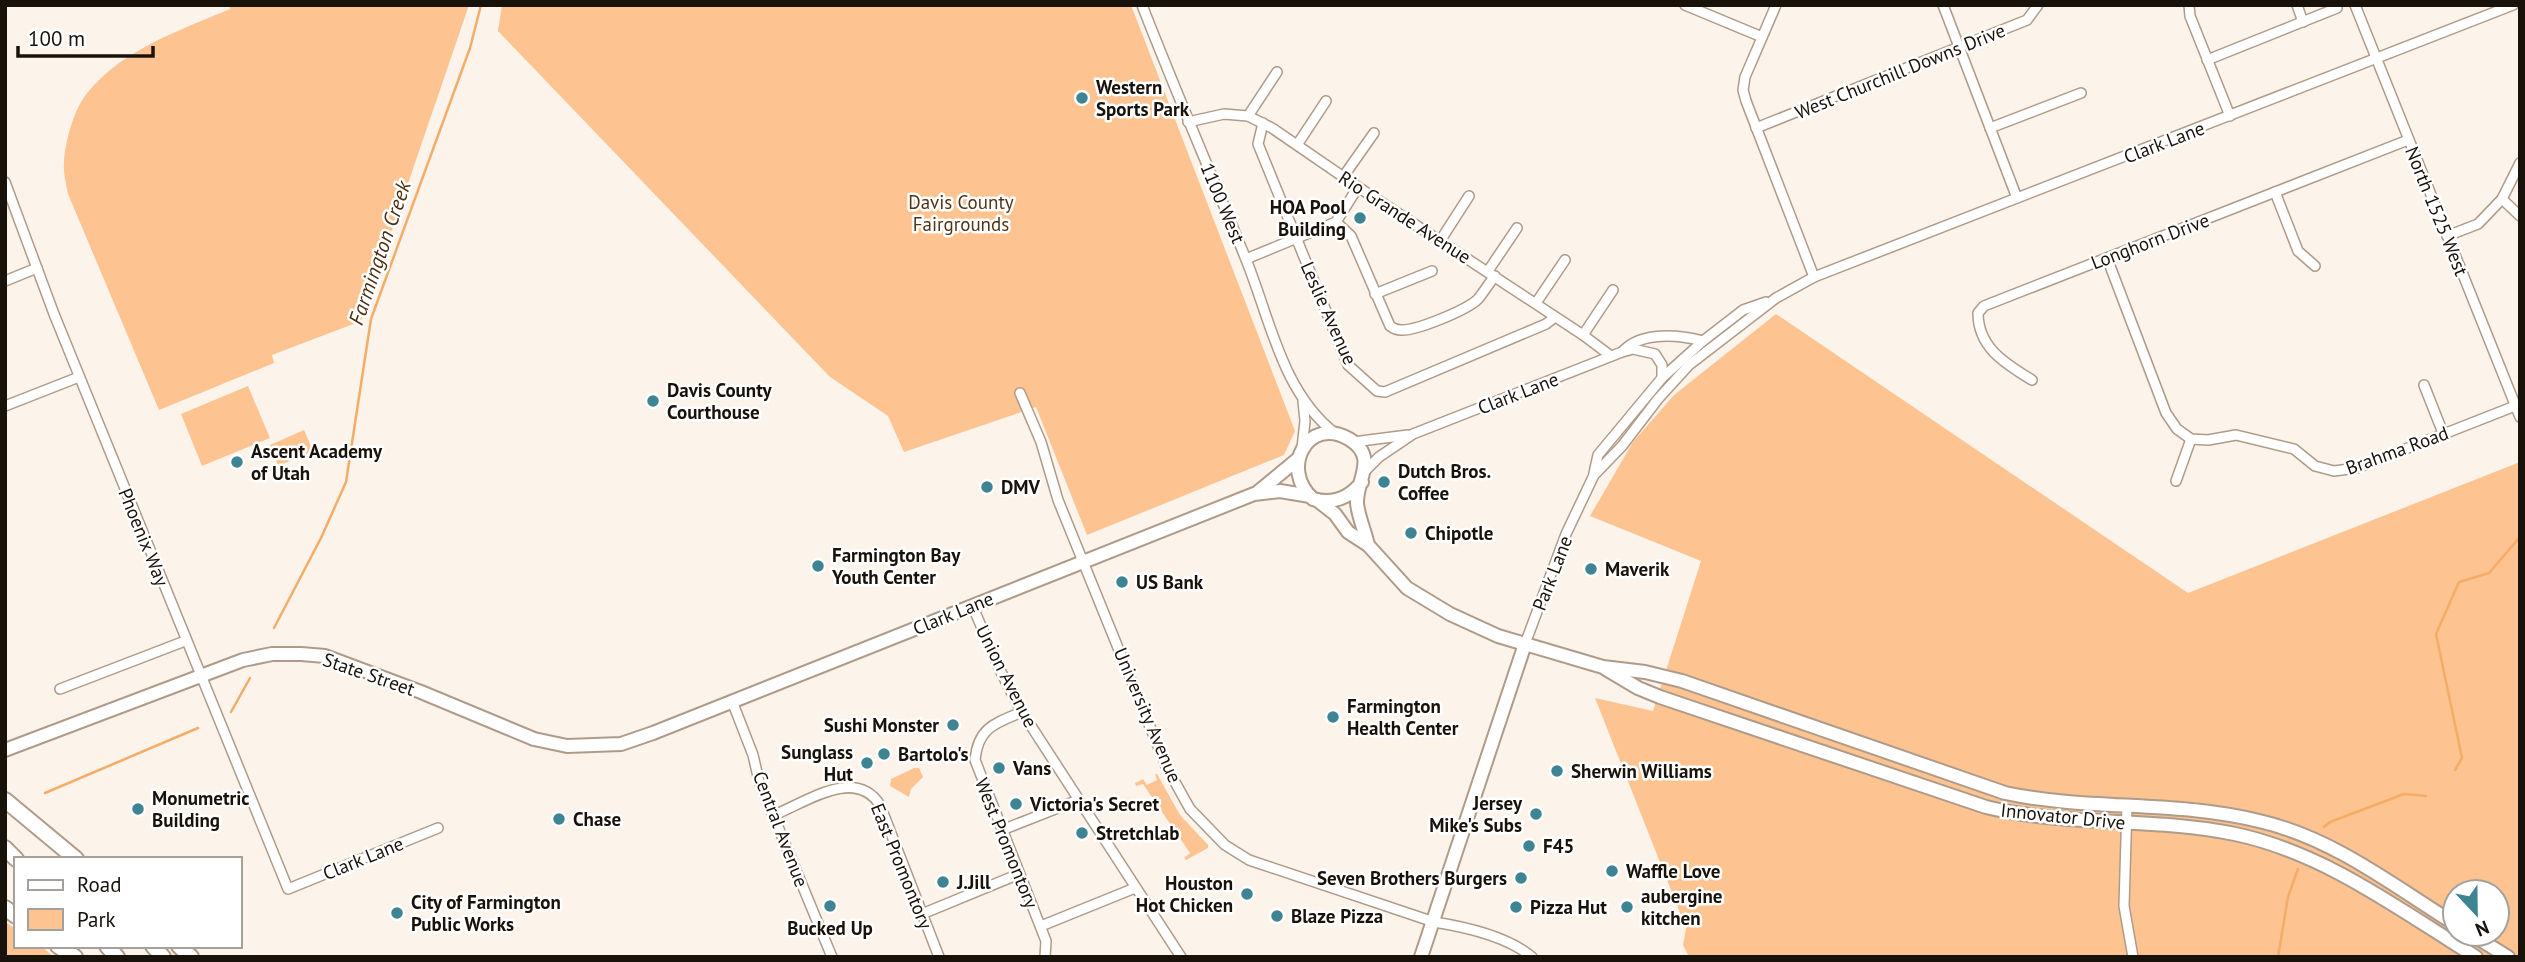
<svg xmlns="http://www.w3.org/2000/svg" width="2525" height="962" font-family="'PT Sans',sans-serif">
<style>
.green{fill:#fdc491;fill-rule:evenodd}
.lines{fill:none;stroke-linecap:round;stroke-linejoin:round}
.stream{stroke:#f5ac66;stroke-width:2.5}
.minor-casing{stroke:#af9b89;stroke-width:12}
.major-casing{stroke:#af9b89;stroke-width:16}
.highway-casing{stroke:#af9b89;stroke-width:18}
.minor{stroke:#fff;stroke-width:9}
.major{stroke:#fff;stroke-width:12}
.highway{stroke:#fff;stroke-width:14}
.poi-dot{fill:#3f8492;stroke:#fff;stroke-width:2.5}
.labels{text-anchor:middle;stroke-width:5;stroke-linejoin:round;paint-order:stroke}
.street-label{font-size:19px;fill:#19120b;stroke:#fff}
.poi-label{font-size:19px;font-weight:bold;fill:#19120b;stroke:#fff;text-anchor:start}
.park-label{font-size:19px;fill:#513316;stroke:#fff}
.water-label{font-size:21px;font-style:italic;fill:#4d3012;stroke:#fff}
</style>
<rect width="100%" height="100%" fill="#fcf3eb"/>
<g class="green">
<path d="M229,5H469L361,321L272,355L274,363L159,410L68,194C66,184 63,172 64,162C65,142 74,108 88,92C123,49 181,30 230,9Z"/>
<path d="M502,5H1131L1295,431L1284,455L1087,535L1036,407L904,452L888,416L830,377L498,31Z"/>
<path d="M1776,314L2188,593L2520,462V957H1689L1683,945L1686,928L1595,698L1653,711L1701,561L1590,516L1633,442L1674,395ZM2455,892H2497V934H2455Z"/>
<path d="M248,386L270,438L202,466L181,414Z"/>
<path d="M304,430L313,451L278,466L270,445Z"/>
<path d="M914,768H919L923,777L911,789L909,797L890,786L891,779Z"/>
<path d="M1155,774H1157L1180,815L1208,845V848L1186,860L1184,858L1190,853L1143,784L1136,786L1135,783L1143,779L1147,785L1157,780Z"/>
<path d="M5,922L16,929V946H41L54,957H5Z"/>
</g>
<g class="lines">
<g class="stream">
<path d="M274,628L321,538L346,482L371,319L470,48L481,5"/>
<path d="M231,712L250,678"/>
<path d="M2455,770L2462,758L2436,634L2459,582L2489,573L2520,537"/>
<path d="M45,793L198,728"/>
<path d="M2324,827L2330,822L2404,794L2426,796"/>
<path d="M2278,957L2288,897L2298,869"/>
</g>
<g class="minor-casing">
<g id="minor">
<path d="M1142,5C1175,90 1211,173 1245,257C1270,317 1281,392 1336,434"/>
<path d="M1685,5L1762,37"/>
<path d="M1776,5L1745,77L1743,90L1746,101L1814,277"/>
<path d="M1943,5L2017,198"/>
<path d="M2189,5L2190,16L2230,116"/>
<path d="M2297,5L2303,22"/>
<path d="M2355,5L2520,417"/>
<path d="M2207,60L2337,8"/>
<path d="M1248,116L1277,72"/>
<path d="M1188,122L1224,114L1248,116L1272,128L1358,187L1583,335L1611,356"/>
<path d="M1263,123L1258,144L1348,365L1377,391L1385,392L1546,324L1555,317"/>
<path d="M1756,128L2027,20L2038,5"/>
<path d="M1990,128L2081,93"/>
<path d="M1297,145L1326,101"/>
<path d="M1343,177L1374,133"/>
<path d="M5,182L54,314L288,889L438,828"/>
<path d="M2275,192L2298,251L2315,266"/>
<path d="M2502,199L2520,216"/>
<path d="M1336,222L1351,236L1390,326C1394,329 1396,330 1401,330C1416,331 1467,310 1478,299C1484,292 1489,283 1495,276"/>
<path d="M2447,236L2478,224L2502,199L2520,163"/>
<path d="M1440,241L1469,196"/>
<path d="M2107,258L2166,413L2177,429L2191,439L2208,440L2236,435L2294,449L2315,466L2334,471L2357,468L2515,406"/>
<path d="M1246,259L1336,222L1358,187"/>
<path d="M1488,271L1517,228"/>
<path d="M5,281L37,268"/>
<path d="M1375,294L1432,271"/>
<path d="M1536,303L1565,260"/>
<path d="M1583,335L1613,290"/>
<path d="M1623,351C1642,331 1679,335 1703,341"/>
<path d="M2032,380C2006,364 1978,348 1978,313L1984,306L2408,140"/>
<path d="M2424,385L2443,433"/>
<path d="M1020,393L1041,442L1058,500L1166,766L1190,809L1225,845L1249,860L1434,922C1466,927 1507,936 1532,957"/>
<path d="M5,406L79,377"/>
<path d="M1353,442L1408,435"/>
<path d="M1302,448L1305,421L1303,401"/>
<path d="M1365,471L1379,457L1413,434L1622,352L1633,349L1655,354L1662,365V378"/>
<path d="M1594,473L1598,455L1662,378L1703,341L1743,310L1766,302"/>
<path d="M2176,481L2191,439"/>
<path d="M972,605L1000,670L1020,709L1181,957"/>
<path d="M1525,644L1566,534L1594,475L1622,446L1658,399L1689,365L1776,298L1814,277L2513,5"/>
<path d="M60,689L185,641"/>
<path d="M732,701L753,755L759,781L832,957"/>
<path d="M1022,712C996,723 978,727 975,760L1046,941L1045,957"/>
<path d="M2127,806L2124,906L2133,957"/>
<path d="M774,815C805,803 855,766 880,805L939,957"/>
<path d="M1002,830L1078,800"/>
<path d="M922,914L1019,874"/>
<path d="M1041,926L1135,888"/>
</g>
</g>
<g class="major-casing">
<g id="major">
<path d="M1362,482C1350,497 1333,505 1313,499C1279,469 1308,415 1349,439C1379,457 1356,480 1357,503C1358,516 1365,531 1368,545"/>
<path d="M1258,492L1298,459"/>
<path d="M1317,500L1335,514L1348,532L1368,545L1407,588L1450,614L1498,636L1525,644L1603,667L1645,672L1682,681L2005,793C2090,811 2179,800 2263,822C2334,839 2394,886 2455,924"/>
<path d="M1606,669L1638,688L1660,697L1986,807C2068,827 2153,817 2235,834C2325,853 2400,910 2476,957"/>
<path d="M5,750L243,660L272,654H301L325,656L421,692L534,739L567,746L621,744L653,733L1254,494L1280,491L1310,496"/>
<path d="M2471,934L2508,957"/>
<path d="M1421,957L1525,644"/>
</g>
</g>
<g class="highway-casing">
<g id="highway">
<path d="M5,800L76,859"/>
<path d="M5,848L16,859"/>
<path d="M5,908L16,916"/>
<path d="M58,946L75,957"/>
<path d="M107,946L117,957"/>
<path d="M153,946L163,957"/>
<path d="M179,946L191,957"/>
</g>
</g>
<use href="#minor" class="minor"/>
<use href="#major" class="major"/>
<use href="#highway" class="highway"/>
</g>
<g class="poi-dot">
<circle cx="1082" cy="98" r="7"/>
<circle cx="1360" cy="218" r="7"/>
<circle cx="653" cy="401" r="7"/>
<circle cx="237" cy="462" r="7"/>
<circle cx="1384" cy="482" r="7"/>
<circle cx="987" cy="487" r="7"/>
<circle cx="1411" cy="533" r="7"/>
<circle cx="818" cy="566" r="7"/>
<circle cx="1591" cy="569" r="7"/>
<circle cx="1122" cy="582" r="7"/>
<circle cx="1333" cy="717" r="7"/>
<circle cx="953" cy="725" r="7"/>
<circle cx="884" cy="754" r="7"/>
<circle cx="867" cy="763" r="7"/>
<circle cx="999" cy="768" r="7"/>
<circle cx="1557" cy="771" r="7"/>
<circle cx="1016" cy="804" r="7"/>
<circle cx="138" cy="809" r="7"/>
<circle cx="1536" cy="814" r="7"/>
<circle cx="559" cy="819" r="7"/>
<circle cx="1082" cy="833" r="7"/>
<circle cx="1529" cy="846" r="7"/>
<circle cx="1612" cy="871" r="7"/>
<circle cx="1521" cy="878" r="7"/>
<circle cx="943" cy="882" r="7"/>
<circle cx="1247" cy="894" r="7"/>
<circle cx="830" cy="906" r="7"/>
<circle cx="1516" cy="907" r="7"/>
<circle cx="1627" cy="907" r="7"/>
<circle cx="397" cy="913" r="7"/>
<circle cx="1277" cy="916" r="7"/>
</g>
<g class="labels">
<g class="street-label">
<text transform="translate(1900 71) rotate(-22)" y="7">West Churchill Downs Drive</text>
<text transform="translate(2164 142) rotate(-21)" y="7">Clark Lane</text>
<text transform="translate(1223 203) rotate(67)" y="7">1100 West</text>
<text transform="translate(2437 211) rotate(68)" y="7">North 1525 West</text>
<text transform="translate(1405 217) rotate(33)" y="7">Rio Grande Avenue</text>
<text transform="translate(2150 241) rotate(-21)" y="7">Longhorn Drive</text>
<text transform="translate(1329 313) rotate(66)" y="7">Leslie Avenue</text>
<text transform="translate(1518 393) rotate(-21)" y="7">Clark Lane</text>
<text transform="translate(2397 450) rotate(-20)" y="7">Brahma Road</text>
<text transform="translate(144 537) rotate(68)" y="7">Phoenix Way</text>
<text transform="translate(1552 573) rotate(-69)" y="7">Park Lane</text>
<text transform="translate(953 613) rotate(-22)" y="7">Clark Lane</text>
<text transform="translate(369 674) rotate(19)" y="7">State Street</text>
<text transform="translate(1007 676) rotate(63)" y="7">Union Avenue</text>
<text transform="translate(1148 715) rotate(67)" y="7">University Avenue</text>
<text transform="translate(2063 816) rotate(6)" y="7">Innovator Drive</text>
<text transform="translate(781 829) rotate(69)" y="7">Central Avenue</text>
<text transform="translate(1007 843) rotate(68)" y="7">West Promontory</text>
<text transform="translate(363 858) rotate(-22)" y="7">Clark Lane</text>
<text transform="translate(902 866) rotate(68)" y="7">East Promontory</text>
</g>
<g class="poi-label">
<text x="1096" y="94">Western<tspan x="1096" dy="22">Sports Park</tspan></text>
<text x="1346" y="214" text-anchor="end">HOA Pool<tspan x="1346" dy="22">Building</tspan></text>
<text x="667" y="397">Davis County<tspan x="667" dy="22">Courthouse</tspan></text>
<text x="251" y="458">Ascent Academy<tspan x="251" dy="22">of Utah</tspan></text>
<text x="1398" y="478">Dutch Bros.<tspan x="1398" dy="22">Coffee</tspan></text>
<text x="1001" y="494">DMV</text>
<text x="1425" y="540">Chipotle</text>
<text x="832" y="562">Farmington Bay<tspan x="832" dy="22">Youth Center</tspan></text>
<text x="1605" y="576">Maverik</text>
<text x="1136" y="589">US Bank</text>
<text x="1347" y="713">Farmington<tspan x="1347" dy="22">Health Center</tspan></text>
<text x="939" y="732" text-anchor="end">Sushi Monster</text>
<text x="853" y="759" text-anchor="end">Sunglass<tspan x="853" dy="22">Hut</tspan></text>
<text x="898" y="761">Bartolo's</text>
<text x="1013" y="775">Vans</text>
<text x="1571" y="778">Sherwin Williams</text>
<text x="152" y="805">Monumetric<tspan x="152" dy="22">Building</tspan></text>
<text x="1522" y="810" text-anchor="end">Jersey<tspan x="1522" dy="22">Mike's Subs</tspan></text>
<text x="1030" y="811">Victoria's Secret</text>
<text x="573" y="826">Chase</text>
<text x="1096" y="840">Stretchlab</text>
<text x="1543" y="853">F45</text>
<text x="1626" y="878">Waffle Love</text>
<text x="1507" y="885" text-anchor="end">Seven Brothers Burgers</text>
<text x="957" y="889">J.Jill</text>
<text x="1233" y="890" text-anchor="end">Houston<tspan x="1233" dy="22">Hot Chicken</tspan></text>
<text x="1641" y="903">aubergine<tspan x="1641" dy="22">kitchen</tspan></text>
<text x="411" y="909">City of Farmington<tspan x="411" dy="22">Public Works</tspan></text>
<text x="1530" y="914">Pizza Hut</text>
<text x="1291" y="923">Blaze Pizza</text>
<text x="830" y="935" text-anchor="middle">Bucked Up</text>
</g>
<g class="park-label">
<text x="961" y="209">Davis County<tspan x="961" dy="22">Fairgrounds</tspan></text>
</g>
<g class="water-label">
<text transform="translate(380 253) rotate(-71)" y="7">Farmington Creek</text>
</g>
</g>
<rect width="2525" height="962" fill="none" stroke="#19120b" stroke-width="14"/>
<rect x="14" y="857" width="228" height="91" fill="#ffffff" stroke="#a3a09d" stroke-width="2"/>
<rect x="28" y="880" width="35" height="10" fill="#ffffff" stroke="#a3a09d" stroke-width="2"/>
<text x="77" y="892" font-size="21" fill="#19120b">Road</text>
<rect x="28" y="909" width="35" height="21" fill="#fdc491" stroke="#a3a09d" stroke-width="2"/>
<text x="77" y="927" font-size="21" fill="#19120b">Park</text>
<g transform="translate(2476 913) rotate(158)"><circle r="33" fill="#ffffff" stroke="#a3a09d" stroke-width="2"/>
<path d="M0-5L12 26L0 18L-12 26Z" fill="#3f8492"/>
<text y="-10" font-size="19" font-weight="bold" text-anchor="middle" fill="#19120b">N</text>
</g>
<path d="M18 46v10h135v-10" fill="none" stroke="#19120b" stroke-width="3.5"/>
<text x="28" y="46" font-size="21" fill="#19120b" stroke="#ffffff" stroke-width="5" paint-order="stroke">100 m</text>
</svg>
